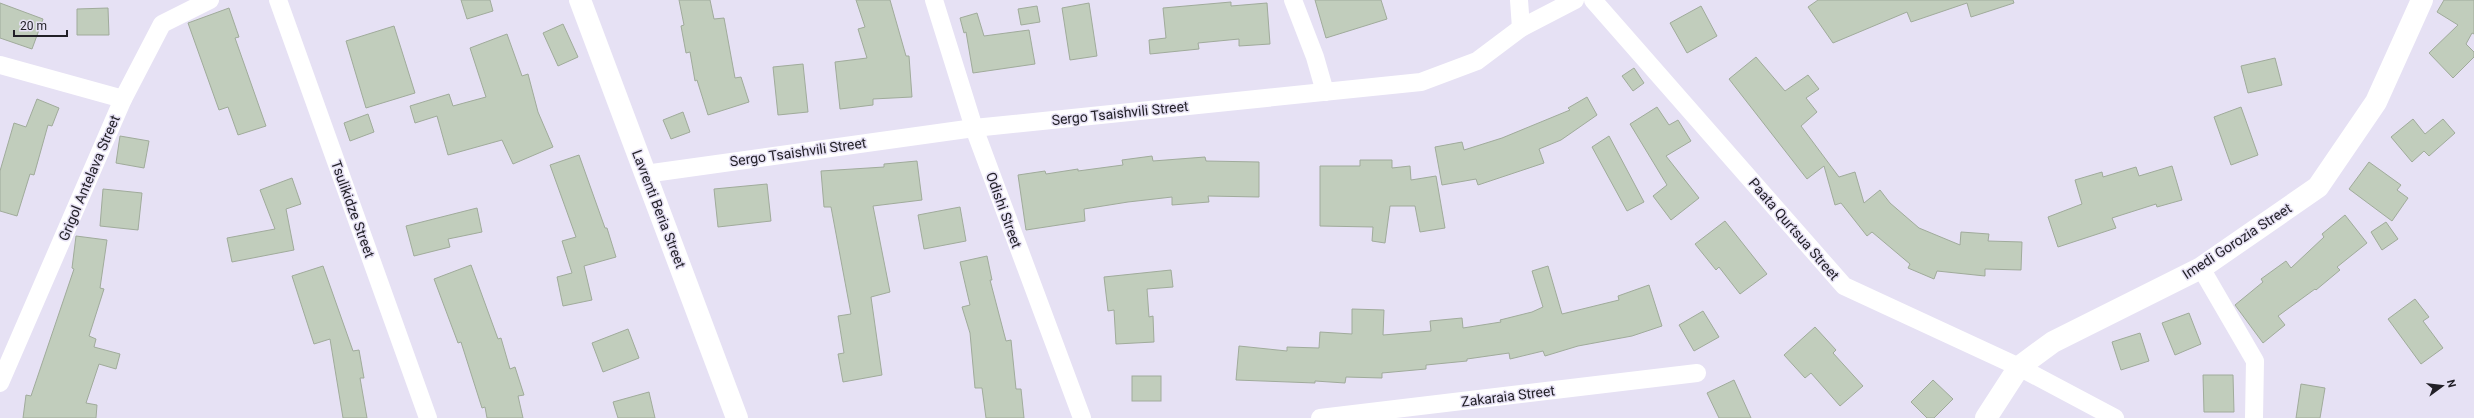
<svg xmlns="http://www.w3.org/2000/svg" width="2474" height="418" font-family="Roboto,sans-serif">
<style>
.building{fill:#c1cdbc;stroke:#a0ab9b}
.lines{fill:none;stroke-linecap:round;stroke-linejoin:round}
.minor{stroke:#fff;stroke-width:18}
.tertiary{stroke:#fff;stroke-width:22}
.secondary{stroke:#fff;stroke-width:22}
.labels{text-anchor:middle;stroke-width:3;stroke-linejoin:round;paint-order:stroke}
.street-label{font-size:14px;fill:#222027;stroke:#e6e1f4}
</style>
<rect width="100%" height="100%" fill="#e6e1f4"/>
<g class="building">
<path d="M461,0H490L493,11L467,19Z"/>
<path d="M679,0H710L714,19L724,18L735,78L741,77L749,102L708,115L697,80L695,81L690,52L686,53L681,26L684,25Z"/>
<path d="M856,0H890L906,56H909L912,97L873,99V105L840,109L835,62L867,58L858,29L865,27Z"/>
<path d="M1315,0H1381L1387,19L1326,38Z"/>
<path d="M1818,0H2013L2014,3L1971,17L1967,3L1911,22L1907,12L1833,43L1808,7Z"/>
<path d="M2444,0H2474V34L2472,33L2466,44L2474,52V57L2453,78L2429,53L2458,25L2437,12Z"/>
<path d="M1231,2V6L1267,3L1270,44L1239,46V39L1198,43L1199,49L1150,54L1149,40L1166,38L1163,8Z"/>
<path d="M0,3L43,19L32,49L0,38Z"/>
<path d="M1089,3L1097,56L1070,60L1062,8Z"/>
<path d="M1037,6L1040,22L1021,25L1018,9Z"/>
<path d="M1701,6L1717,36L1687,53L1670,23Z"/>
<path d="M108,8L109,35H77V9Z"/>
<path d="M229,8L239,37L235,38L266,126L238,135L228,107L219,110L188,23Z"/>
<path d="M977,13L984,36L1029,30L1035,64L973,73L966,32L964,33L960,18Z"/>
<path d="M563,24L578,57L558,66L543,33Z"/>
<path d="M394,26L415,93L366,108L346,41Z"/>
<path d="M507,34L522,76L528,74L538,112L553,147L513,164L502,140L448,155L437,116L415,123L410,106L449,94L453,106L486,97L470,48Z"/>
<path d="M1756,57L1785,91L1808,75L1819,89L1806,98L1817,112L1801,126L1839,177L1855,172L1864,203L1880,190L1890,203L1919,228L1960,245L1961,232L1989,234L1988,241L2022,242L2021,270L1985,269V276L1937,271L1934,279L1908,268L1910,264L1872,232L1867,236L1841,203L1835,205L1824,166L1807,179L1729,79Z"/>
<path d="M2275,58L2282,85L2248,93L2241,66Z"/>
<path d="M803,64L808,112L778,115L773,67Z"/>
<path d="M1634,68L1644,83L1633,91L1622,76Z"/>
<path d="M1587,97L1597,115L1561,140L1539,149L1544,163L1478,185L1476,179L1442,185L1435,147L1462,142L1464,150L1502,138L1570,110L1568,108Z"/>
<path d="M37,99L59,108L52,126L48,125L34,175L30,174L17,216L0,211V171L14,123L26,127Z"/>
<path d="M1657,107L1669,125L1678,120L1691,141L1666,156L1699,198L1671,220L1653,196L1667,185L1630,124Z"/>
<path d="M2241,107L2258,155L2231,165L2214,117Z"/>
<path d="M683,112L690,132L671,139L663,120Z"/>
<path d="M368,114L374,132L350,141L344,123Z"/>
<path d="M2413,119L2425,134L2443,119L2455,133L2429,156L2424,151L2412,162L2391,137Z"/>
<path d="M120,136L149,141L144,168L116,163Z"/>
<path d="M1609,136L1644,202L1627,211L1592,147Z"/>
<path d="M579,155L605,228H607L616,257L584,266L592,300L563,306L557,277L572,273L562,241L576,237L550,165Z"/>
<path d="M1152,156L1153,161L1205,157L1206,161L1259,162V197L1208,196L1209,202L1172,205V197L1128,202L1084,209L1085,221L1026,230L1018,175L1045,171L1046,174L1078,169V171L1123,165L1122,160Z"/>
<path d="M1360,160H1392V168L1410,166L1411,180L1436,176L1445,228L1420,232L1415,206H1390L1385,243L1372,241L1373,227L1320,226V166H1360Z"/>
<path d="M917,161L922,200L873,206L890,292L871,297L882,375L843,382L838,354L844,353L838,316L851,314L831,207H824L821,171L884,167V164Z"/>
<path d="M2369,162L2401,185L2397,190L2408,198L2392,221L2349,189Z"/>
<path d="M2172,166L2182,200L2157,207L2156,204L2112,218L2116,228L2058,247L2048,217L2082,204L2075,180L2102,172L2103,177L2136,167L2139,176Z"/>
<path d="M292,178L301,204L286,209L294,250L232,262L227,238L275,229L260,190Z"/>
<path d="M767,184L771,221L718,227L714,189Z"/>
<path d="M103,189L142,193L138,230L100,226Z"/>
<path d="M960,207L966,241L924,249L918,215Z"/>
<path d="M477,208L482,232L448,239L450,247L414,256L406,226Z"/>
<path d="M2345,215L2367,243L2337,267L2340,270L2316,290L2315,289L2278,316L2285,325L2263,343L2235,305L2263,282L2261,279L2286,261L2291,268L2324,237L2322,234Z"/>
<path d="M1725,221L1767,274L1740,294L1719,267L1716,270L1695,244Z"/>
<path d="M2386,222L2398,239L2382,250L2371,232Z"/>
<path d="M76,236L107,240L100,288L104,289L89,336L96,339L94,347L120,354L116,369L99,364L86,403L97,405L96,418H23L26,395L31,396L74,269L72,268Z"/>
<path d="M987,256L992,280H990L1006,341L1011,340L1016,389H1021L1024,418H986L982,388H975L970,333L962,307L970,305L960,262Z"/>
<path d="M471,265L498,339L501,338L510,369L515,367L524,395L518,396L523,418H487L485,407L482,408L461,342L458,343L434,279Z"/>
<path d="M323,266L353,351L359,350L364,378H360L367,418H343L330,339L314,344L292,276Z"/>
<path d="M1548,266L1562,314L1619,300L1618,296L1649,285L1662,326L1632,336L1578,346L1545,356L1543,351L1510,359L1509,353L1467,359V361L1426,365V369L1382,373V378L1346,377L1345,383L1315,381V383L1236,380L1239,346L1287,351V347L1319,348L1320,332L1352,334V309L1384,310L1383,335L1431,331L1430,321L1462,318L1463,328L1501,322L1500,320L1532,312L1543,307L1532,271Z"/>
<path d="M1171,270L1173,287L1147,289L1149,317L1153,316L1154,342L1116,344L1114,310L1108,311L1104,277Z"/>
<path d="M2415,299L2429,317L2423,321L2443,348L2421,364L2388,319Z"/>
<path d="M1703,311L1719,337L1694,351L1679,325Z"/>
<path d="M2189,313L2201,344L2175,355L2162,323Z"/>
<path d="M1815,327L1836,350L1833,353L1863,386L1840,406L1811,373L1805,378L1784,355Z"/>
<path d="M628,329L639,358L603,372L592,343Z"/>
<path d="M2140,333L2149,361L2121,370L2112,342Z"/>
<path d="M2203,375H2233L2234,412H2204Z"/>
<rect x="1132" y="376" width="29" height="25"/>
<path d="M1734,380L1751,418H1719L1707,393Z"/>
<path d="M1933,380L1953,399L1934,418H1927L1911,402Z"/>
<path d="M2301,384L2325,388L2320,418H2296Z"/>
<path d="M649,392L655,418H618L613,402Z"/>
</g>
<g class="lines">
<g class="minor">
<path d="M278,0L428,418"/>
<path d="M934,0L974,128L1082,418"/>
<path d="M1293,0L1315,57L1325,92"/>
<path d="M1519,0L1521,28"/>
<path d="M1593,0L1844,286L2019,367L2115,418"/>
<path d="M0,65L123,99"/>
<path d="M645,174L974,128L1421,82L1477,61L1521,28L1575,0"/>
<path d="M2201,268L2255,361L2254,418"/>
<path d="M0,383L123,99L162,24L210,0"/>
<path d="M1320,418L1697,373"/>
</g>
<path class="tertiary" d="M1986,418L2019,367L2053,342L2201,268L2318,187L2376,102L2422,0"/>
<path class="secondary" d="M580,0L737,418"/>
</g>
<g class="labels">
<g class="street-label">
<text transform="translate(1120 113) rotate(-6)" y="5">Sergo Tsaishvili Street</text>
<text transform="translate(798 152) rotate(-8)" y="5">Sergo Tsaishvili Street</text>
<text transform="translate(89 178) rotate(-67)" y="5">Grigol Antelava Street</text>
<text transform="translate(353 209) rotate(70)" y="5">Tsulikidze Street</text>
<text transform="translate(659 209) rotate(69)" y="5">Lavrenti Beria Street</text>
<text transform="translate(1004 210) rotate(70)" y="5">Odishi Street</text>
<text transform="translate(1794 229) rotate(49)" y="5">Paata Qurtsua Street</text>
<text transform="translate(2237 241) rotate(-33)" y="5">Imedi Gorozia Street</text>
<text transform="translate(1508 396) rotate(-7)" y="5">Zakaraia Street</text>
</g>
</g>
<g transform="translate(2442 386) rotate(75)" stroke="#e6e1f4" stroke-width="3" paint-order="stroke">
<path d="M0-3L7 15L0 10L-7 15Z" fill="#222027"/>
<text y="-6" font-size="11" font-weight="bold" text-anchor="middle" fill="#222027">N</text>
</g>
<path d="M14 30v6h53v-6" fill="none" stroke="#222027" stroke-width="2"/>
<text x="20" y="30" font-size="12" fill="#222027" stroke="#e6e1f4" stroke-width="3" paint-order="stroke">20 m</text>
</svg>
